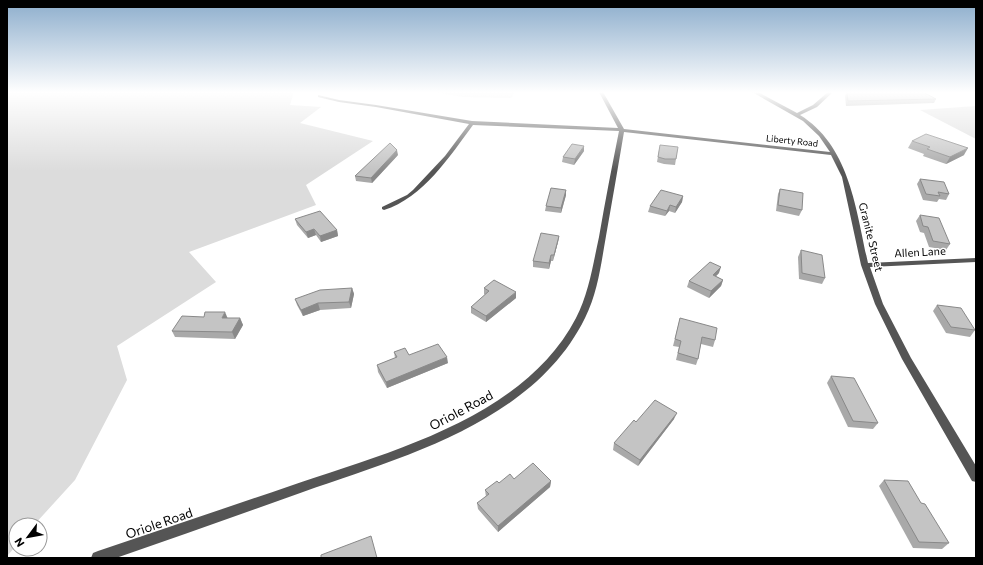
<svg xmlns="http://www.w3.org/2000/svg" width="983" height="565" font-family="Commissioner,sans-serif">
<style>
.green{fill:#dcdcdc}
.lines{fill:none;stroke-linecap:round;stroke-linejoin:round}
.minor{fill:#555;fill-rule:evenodd}
.wall{fill:#a9a9a9}
.shaded-wall{fill:#898989}
.building{fill:#c4c4c4;stroke:#898989}
.labels{text-anchor:middle;stroke-width:3;stroke-linejoin:round;paint-order:stroke}
.far-street-label{font-size:9px;fill:#000;stroke:#fff}
.street-label{font-size:11px;fill:#000;stroke:#fff}
.near-street-label{font-size:13px;fill:#000;stroke:#fff}
</style>
<rect width="100%" height="100%" fill="#fff"/>
<g class="green">
<path d="M7,92H294L290,105L321,107L300,123L373,141L306,185L316,205L189,252L216,282L117,346L127,380L75,480L34,525H16V546L7,556Z"/>
<path d="M433,92H515L511,98L463,97Z"/>
<path d="M976,106V139L920,110Z"/>
</g>
<g class="lines">
<path class="minor" d="M599,92H603L624,129L830,152L819,136L803,121L752,92H758L797,113L813,105L828,92H833L817,107L800,115C850,146 856,210 868,263L976,258V262L870,267L883,304L911,358L976,466V482L972,481L902,359L875,304L861,265L842,177L831,155L624,132C618,167 612,202 606,236C601,264 598,292 585,318C534,422 403,457 303,492C241,514 179,536 116,558H91L93,553L98,551C162,529 226,508 290,486C389,452 524,418 576,318C589,293 593,264 599,237C605,202 612,166 619,131L473,125C450,156 423,198 384,210L382,209V207L407,195L413,190L445,156L469,124L376,107L339,102L318,97V95L339,100L376,105L472,121L618,128Z"/>
</g>
<g class="wall">
<path d="M847,92L936,99L934,103L846,106L845,96Z"/>
<path d="M912,141L964,155L946,164L923,156L924,154L908,148Z"/>
<path d="M659,150L676,159L675,165L664,164L657,162Z"/>
<path d="M584,151L574,165L562,162L563,157Z"/>
<path d="M398,155L372,183L356,181L355,176Z"/>
<path d="M920,179L949,194L946,200L939,199L937,202L923,200L917,184Z"/>
<path d="M780,189L802,210L799,216L776,211L778,194Z"/>
<path d="M566,190V195L561,213L545,211L546,206Z"/>
<path d="M683,196L682,202L675,213L669,211L665,216L648,212L650,206Z"/>
<path d="M920,215L950,244L946,250L929,247L924,233L920,232L916,221Z"/>
<path d="M295,219L337,230L338,236L321,242L316,235L308,238L297,225Z"/>
<path d="M559,236L558,242L553,261H551L549,269L533,267V261Z"/>
<path d="M801,250L825,278L822,284L799,279L798,257Z"/>
<path d="M719,273L716,276L723,280L721,286L709,298L687,287L689,281Z"/>
<path d="M352,288L354,294L351,308L320,310L303,316L297,305L295,299Z"/>
<path d="M484,288L516,298L486,322L471,313V307L485,295L484,294Z"/>
<path d="M937,305L975,330L970,337L946,333L933,311Z"/>
<path d="M228,318H240L243,325L235,339L175,337L172,331Z"/>
<path d="M680,318L715,340L713,347L701,344L698,359L696,365L676,360L679,347L673,346Z"/>
<path d="M394,352L409,355L448,363L387,388L378,372L377,365L395,358Z"/>
<path d="M831,376L878,423L873,429L848,427L827,383Z"/>
<path d="M674,419L638,466L613,450L614,443L636,422Z"/>
<path d="M514,479L551,481L550,487L498,532L478,509L477,503L486,497L485,490L499,483Z"/>
<path d="M884,480L921,503L949,543L942,549L913,548L879,486Z"/>
</g>
<g class="shaded-wall">
<path d="M584,146V151L574,165L575,159Z"/>
<path d="M968,148L964,155L946,164L950,157Z"/>
<path d="M397,150L398,155L372,183L371,178Z"/>
<path d="M566,190V195L561,213V208Z"/>
<path d="M683,196L682,202L675,213L676,207Z"/>
<path d="M670,205L669,211L665,216L667,211Z"/>
<path d="M314,229L316,235L308,238L306,232Z"/>
<path d="M337,230L338,236L321,242L320,236Z"/>
<path d="M559,236L558,242L553,261L554,255Z"/>
<path d="M551,255V261L549,269V263Z"/>
<path d="M721,267L719,273L711,281L713,275Z"/>
<path d="M723,280L721,286L709,298L711,291Z"/>
<path d="M352,288L354,294L351,308L349,302Z"/>
<path d="M516,292V298L486,322V316Z"/>
<path d="M318,303L320,310L303,316L301,310Z"/>
<path d="M225,312L228,319L222,318Z"/>
<path d="M240,318L243,325L235,339L232,332Z"/>
<path d="M447,357L448,363L387,388L386,382Z"/>
<path d="M677,413L674,419L638,466L640,460Z"/>
<path d="M551,481L550,487L498,532V526Z"/>
</g>
<g class="building">
<path d="M847,92H923L936,99L848,101Z"/>
<path d="M926,134L968,148L950,157L927,149L930,147L912,141Z"/>
<path d="M390,143L397,150L371,178L355,176Z"/>
<path d="M572,144L584,146L575,159L563,157Z"/>
<path d="M660,145L678,147L676,159H665L658,157Z"/>
<path d="M920,179L944,182L949,194L938,192L940,196L926,194Z"/>
<path d="M551,188L566,190L561,208L546,206Z"/>
<path d="M780,189L803,193L802,210L778,205Z"/>
<path d="M661,190L683,196L676,207L670,205L667,211L650,206Z"/>
<path d="M320,211L337,230L320,236L314,229L306,232L295,219Z"/>
<path d="M920,215L939,218L950,244L933,241L928,227L923,226Z"/>
<path d="M541,233L559,236L554,255H551L549,263L533,261Z"/>
<path d="M801,250L822,255L825,278L802,273Z"/>
<path d="M710,262L721,267L713,275L723,280L711,291L689,281Z"/>
<path d="M494,280L516,292L486,316L471,307L489,291L484,288Z"/>
<path d="M352,288L349,302L318,303L301,310L295,299L320,290Z"/>
<path d="M937,305L961,308L975,330L951,327Z"/>
<path d="M205,312H225L222,318H240L232,332L172,331L182,316L204,317Z"/>
<path d="M680,318L717,328L715,340L702,337L698,359L678,353L681,341L675,339Z"/>
<path d="M438,344L447,357L386,382L377,365L397,357L394,352L405,348L409,355Z"/>
<path d="M831,376L854,378L878,423L853,421Z"/>
<path d="M655,400L677,413L640,460L614,443L634,420L636,422Z"/>
<path d="M533,463L551,481L498,526L477,503L489,494L485,490L497,481L499,483L510,474L514,479Z"/>
<path d="M884,480L908,481L921,503L925,504L949,543L919,542Z"/>
<path d="M371,536L377,558H321V555Z"/>
</g>
<linearGradient id="sky" x2="0" y2="1"><stop stop-color="#8cadcc"/><stop offset="0.54" stop-color="#fff"/><stop offset="1" stop-color="#fff" stop-opacity="0"/></linearGradient>
<rect width="983" height="171" fill="url(#sky)"/>
<g class="labels">
<g class="far-street-label">
<text transform="translate(792 141) rotate(6)" y="3">Liberty Road</text>
</g>
<g class="street-label">
<text transform="translate(871 237) rotate(76)" y="4">Granite Street</text>
<text transform="translate(920 252) rotate(-3)" y="4">Allen Lane</text>
</g>
<g class="near-street-label">
<text transform="translate(461 410) rotate(-28)" y="5">Oriole Road</text>
<text transform="translate(159 523) rotate(-19)" y="5">Oriole Road</text>
</g>
</g>
<rect width="983" height="565" fill="none" stroke="#000000" stroke-width="16"/>
<g transform="translate(28 537) rotate(238)"><circle r="19" fill="#ffffff" stroke="#999999"/>
<path d="M0-3L7 15L0 10L-7 15Z" fill="#000000"/>
<text y="-6" font-size="11" font-weight="bold" text-anchor="middle" fill="#000000">N</text>
</g>
</svg>
